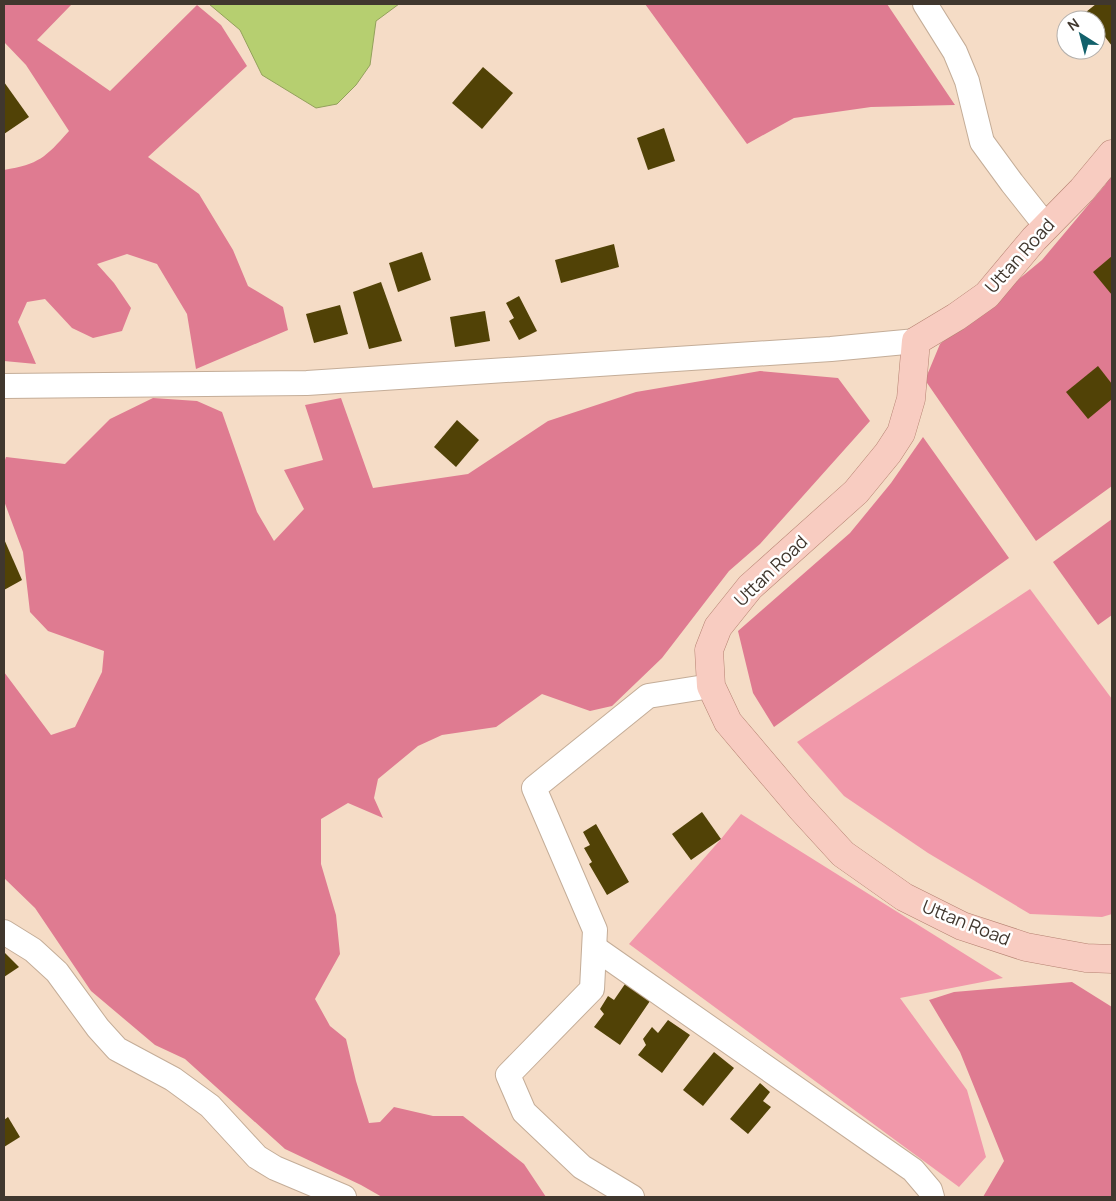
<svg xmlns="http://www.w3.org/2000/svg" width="1116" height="1201" font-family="Manrope,sans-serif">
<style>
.green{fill:#f198aa}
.forest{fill:#df7b91}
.water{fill:#b6cf70;stroke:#93a15c}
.building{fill:#514206}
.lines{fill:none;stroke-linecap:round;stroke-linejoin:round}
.minor-casing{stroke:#c4ad98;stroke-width:26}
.major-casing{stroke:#b58272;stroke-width:29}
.minor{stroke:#fff;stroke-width:24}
.major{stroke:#f8ccc1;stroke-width:28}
.labels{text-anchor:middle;stroke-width:5;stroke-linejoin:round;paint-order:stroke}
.street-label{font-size:18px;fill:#40372e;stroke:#fff}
</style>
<rect width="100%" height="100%" fill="#f5dcc6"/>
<g class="green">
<path d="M1030,589L1112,699V914L1102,917L1030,914L928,853L844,796L797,742Z"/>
<path d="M741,814L1003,978L900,998L967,1090L986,1157L959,1187L629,944L721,839Z"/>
</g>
<g class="forest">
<path d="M4,4H72L37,40L110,91L197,5L221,25L247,66L148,157L199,194L233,250L248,286L283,307L288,330L196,369L187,314L157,264L127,254L97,264L114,283L131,308L122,331L93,338L72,328L45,299L27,302L18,322L36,364L4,361V170C39,164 45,158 69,131L26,65L4,42Z"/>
<path d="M645,4H887L955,105L871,107L794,118L747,144Z"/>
<path d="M1112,173V486L1036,541L925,380L940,344L1042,260L1105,185Z"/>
<path d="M760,371L838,378L870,421L760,544L729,571L662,658L612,706L590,711L542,694L496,727L442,735L418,746L378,779L374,798L383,818L348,803L321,819V864L336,915L340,954L315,999L330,1026L346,1039L356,1081L369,1123L380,1122L394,1107L433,1116H463L524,1164L546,1197H382L361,1185L285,1149L185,1059L155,1045L91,991L35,908L4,878V672L51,735L75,727L102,672L104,651L48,631L30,612L23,552L4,501V463L6,457L65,464L110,419L153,398L197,401L222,412L257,512L274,541L304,509L284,470L323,460L305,405L341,398L373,488L468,474L548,421L636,392Z"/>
<path d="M923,437L1009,558L774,727L753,693L738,631L850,533L891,483Z"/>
<path d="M1112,519V615L1098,625L1053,562Z"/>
<path d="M1072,982L1112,1007V1197H983L1004,1161L960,1052L929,1000L954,992Z"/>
</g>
<path class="water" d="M209,4H399L376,21L370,65L356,85L337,104L316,108L262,75L240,30Z"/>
<g class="building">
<path d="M1096,4H1112V46L1096,25V20H1092L1086,12Z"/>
<path d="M483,67L513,93L482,129L452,103Z"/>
<path d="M4,82L29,117L4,134Z"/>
<path d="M664,128L675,161L648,170L637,138Z"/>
<path d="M614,244L619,267L561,283L555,260Z"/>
<path d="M422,252L431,280L398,292L389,263Z"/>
<path d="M1112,256V295L1093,272Z"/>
<path d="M381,282L402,341L369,349L353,292Z"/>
<path d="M519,296L537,331L519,340L509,321L514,318L506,303Z"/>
<path d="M340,305L348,334L314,343L306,314Z"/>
<path d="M485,311L490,341L455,347L450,317Z"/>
<path d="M1098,366L1112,384V399L1088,419L1066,392Z"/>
<path d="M457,420L479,440L456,467L434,447Z"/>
<path d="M4,539L22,580L4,590Z"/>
<path d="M702,812L721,839L691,860L672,834Z"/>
<path d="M596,824L629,882L607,895L589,864L592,862L584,848L590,845L583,832Z"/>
<path d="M4,952L19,967L4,977Z"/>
<path d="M625,984L650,1001L620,1045L594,1027L604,1014L600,1009L608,996L614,1000Z"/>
<path d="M668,1020L690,1035L662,1073L638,1055L646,1045L643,1039L652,1027L658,1033Z"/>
<path d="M714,1052L734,1068L703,1106L683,1090Z"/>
<path d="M760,1083L770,1092L763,1101L771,1107L748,1134L730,1119Z"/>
<path d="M8,1117L20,1137L4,1147V1120Z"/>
</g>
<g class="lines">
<g class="minor-casing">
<g id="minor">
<path d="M925,4L955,52L967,81L982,142L1012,183L1046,226"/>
<path d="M4,386L307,383L831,349L916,341"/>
<path d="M4,932L33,950L57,972L98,1028L117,1049L173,1079L210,1106L257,1157L275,1168L344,1197"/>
<path d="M595,948L913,1170L930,1190L932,1197"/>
<path d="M632,1197L582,1167L524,1112L508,1075L592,989L595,930L534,788L648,696L711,686"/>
</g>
</g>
<g class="major-casing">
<path id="major" d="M1112,154L1082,190L1034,239L987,295L956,317L916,341L911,399L901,433L888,453L856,492L750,587L718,627L709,650L711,686L728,722L800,807L843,854L904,897L962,926L1026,947L1086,958L1112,959"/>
</g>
<use href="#minor" class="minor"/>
<use href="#major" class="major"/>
</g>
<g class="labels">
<g class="street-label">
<text transform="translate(1020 256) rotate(-48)" y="6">Uttan Road</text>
<text transform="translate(771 571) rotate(-44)" y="6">Uttan Road</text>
<text transform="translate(966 923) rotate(22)" y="6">Uttan Road</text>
</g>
</g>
<rect width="1116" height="1201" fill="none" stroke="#40372e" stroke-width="10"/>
<g transform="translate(1081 35) rotate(324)"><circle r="24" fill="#ffffff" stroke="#b3afab"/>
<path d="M0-4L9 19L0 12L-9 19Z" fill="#13616b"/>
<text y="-8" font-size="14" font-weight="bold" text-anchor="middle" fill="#40372e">N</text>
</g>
</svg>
